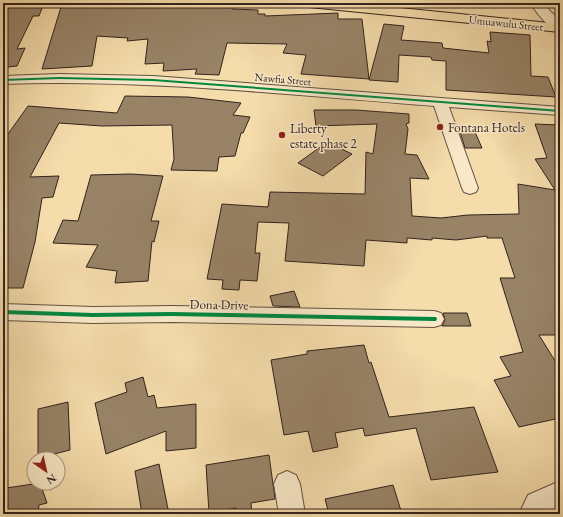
<svg xmlns="http://www.w3.org/2000/svg" width="563" height="517" font-family="'EB Garamond',serif">
<style>
.building{fill:#988367;stroke:#33221d}
.lines{fill:none;stroke-linecap:round;stroke-linejoin:round}
.minor-casing{stroke:#645040;stroke-width:2}
.tertiary-casing{stroke:#645040;stroke-width:2}
.primary-casing{stroke:#33221d;stroke-width:2}
.minor{fill:#f8e8c8;fill-rule:evenodd}
.tertiary{fill:#f8e8c8;fill-rule:evenodd}
.primary{fill:#f5dcab;fill-rule:evenodd}
.cycleway-casing{stroke:#f8e8c8;stroke-width:3}
.cycleway{fill:#00873e;fill-rule:evenodd}
.poi-dot{fill:#8f2418;stroke:#f8e8c8;stroke-width:1.5}
.labels{text-anchor:middle;stroke-width:3;stroke-linejoin:round;paint-order:stroke}
.far-street-label{font-size:11px;fill:#33221d;stroke:#f8e8c8}
.poi-label{font-size:13px;fill:#33221d;stroke:#f8e8c8;text-anchor:start}
.street-label{font-size:13px;fill:#33221d;stroke:#f8e8c8}
</style>
<rect width="100%" height="100%" fill="#f5dcab"/>
<filter id="stains"><feTurbulence type="fractalNoise" baseFrequency=".005" numOctaves="4"/><feColorMatrix values="0 0 0 0 .2 0 0 0 0 .09 0 0 0 0 .02 0 0 0 .5 -.17"/></filter>
<radialGradient id="worn" r=".72"><stop offset=".6" stop-color="#630" stop-opacity="0"/><stop offset="1" stop-color="#630" stop-opacity=".3"/></radialGradient>
<g class="building">
<path d="M3,3H44L39,16H33L17,49L25,48L17,66L8,67L5,74H3Z"/>
<path d="M107,3L217,5L232,3V9L258,10V14H265V16L338,13V19H362L369,79L301,74L306,55L283,53L287,44L227,43L219,75L195,74L197,69L163,71L164,63L145,64L148,39L127,41L128,38L97,36L92,66L42,69L61,7L106,6Z"/>
<path d="M384,24L404,26L401,40L442,43L443,48L489,53L487,41L491,42L490,32L530,35L531,76L548,77L556,97L446,90V61L432,60L431,57L399,55L398,82L369,80Z"/>
<path d="M125,96L188,97L241,103L233,115L250,117L243,133H241L235,156L219,157L217,171L171,170L174,159L172,125L102,126L59,123L30,177L59,176L53,197L42,198L35,242L23,288H3V141L28,106L117,113Z"/>
<path d="M314,110H356L409,114V123L406,124L408,129L405,154L417,155L429,179L410,178L412,216L441,218L468,215L519,214L518,184L555,190L535,159L547,158L535,124L560,125V335H539L560,369V418L519,427L494,380L511,376L500,357L523,352L500,278H515L502,238H487V236L456,240L432,238V240L407,238V243L366,240L364,266L285,261L289,223L258,222L255,253H260L257,281L240,280L239,290L222,289L223,280L207,279L222,204L268,207L270,192L365,194L366,152L373,154L377,124L316,126Z"/>
<path d="M460,132H475L482,148H465Z"/>
<path d="M327,142L352,154L323,176L298,163Z"/>
<path d="M131,174L163,176L151,221H159L154,242L152,241L148,281L115,283L117,271L86,267L98,245L53,243L63,220L78,221L91,175Z"/>
<path d="M294,291L300,307L273,306L270,296Z"/>
<path d="M443,313H467L471,326H442L445,320Z"/>
<path d="M364,345L369,363L371,362L389,417L474,407L498,472L431,480L416,428L365,436L363,428L335,433L338,447L313,452L308,431L284,435L271,360L307,354V351Z"/>
<path d="M143,377L148,397L154,395L157,408L196,404V448L166,451V431L106,454L95,403L127,392L125,383Z"/>
<path d="M68,402L70,450L38,458V409Z"/>
<path d="M269,455L275,499L251,503L252,514H236V508L209,513L206,465Z"/>
<path d="M159,464L169,514H142L135,471Z"/>
<path d="M40,483L47,503L39,505L38,514H3L6,488Z"/>
<path d="M393,485L402,514H329L325,499Z"/>
</g>
<g class="lines">
<g class="minor-casing">
<g id="minor">
<path d="M59,74L153,76L560,107V115L449,107L478,188L476,192L470,194L464,192L462,188L434,106C291,95 147,79 3,84V76Z"/>
<path d="M3,304L93,307L172,306L434,311L441,313L444,319L441,325L434,327L172,322L93,323L3,320Z"/>
<path d="M287,471L296,475L300,484L305,514H279L274,484L278,475Z"/>
<path d="M560,481V507L546,514H519L528,495Z"/>
</g>
</g>
<g class="tertiary-casing">
<path id="tertiary" d="M530,3H544L550,11L560,20V31C547,28 538,14 530,3Z"/>
</g>
<g class="primary-casing">
<path id="primary" d="M302,3H350L560,24V32L309,7L304,6Z"/>
</g>
<use href="#minor" class="minor"/>
<use href="#tertiary" class="tertiary"/>
<use href="#primary" class="primary"/>
<g class="cycleway-casing">
<g id="cycleway">
<path d="M59,77L153,79L560,110V112L153,81L59,79L3,81V79Z"/>
<path d="M3,310L93,313L172,312L434,317H436L437,319L436,321H434L172,316L93,317L3,314Z"/>
</g>
</g>
<use href="#cycleway" class="cycleway"/>
</g>
<g class="poi-dot">
<circle cx="440" cy="127" r="4"/>
<circle cx="282" cy="135" r="4"/>
</g>
<g class="labels">
<g class="far-street-label">
<text transform="translate(506 23) rotate(6)" y="4">Umuawulu Street</text>
<text transform="translate(283 79) rotate(5)" y="4">Nawfia Street</text>
</g>
<g class="poi-label">
<text x="448" y="132">Fontana Hotels</text>
<text x="290" y="133">Liberty<tspan x="290" dy="15">estate phase 2</tspan></text>
</g>
<g class="street-label">
<text transform="translate(219 304) rotate(1)" y="5">Dona Drive</text>
</g>
</g>
<rect width="563" height="517" fill="none" stroke="#f5dcab" stroke-width="16"/>
<rect x="4" y="4" width="555" height="509" fill="none" stroke="#33221d" stroke-width="2"/>
<rect x="8" y="8" width="547" height="501" fill="none" stroke="#33221d"/>
<g transform="translate(46 471) rotate(146)"><circle r="19" fill="#f8e8c8" stroke="#a99984"/>
<path d="M0-3L7 15L0 10L-7 15Z" fill="#8f2418"/>
<text y="-6" font-size="11" font-weight="bold" text-anchor="middle" fill="#33221d">N</text>
</g>
<rect width="100%" height="100%" filter="url(#stains)"/>
<rect width="100%" height="100%" fill="url(#worn)"/>
</svg>
